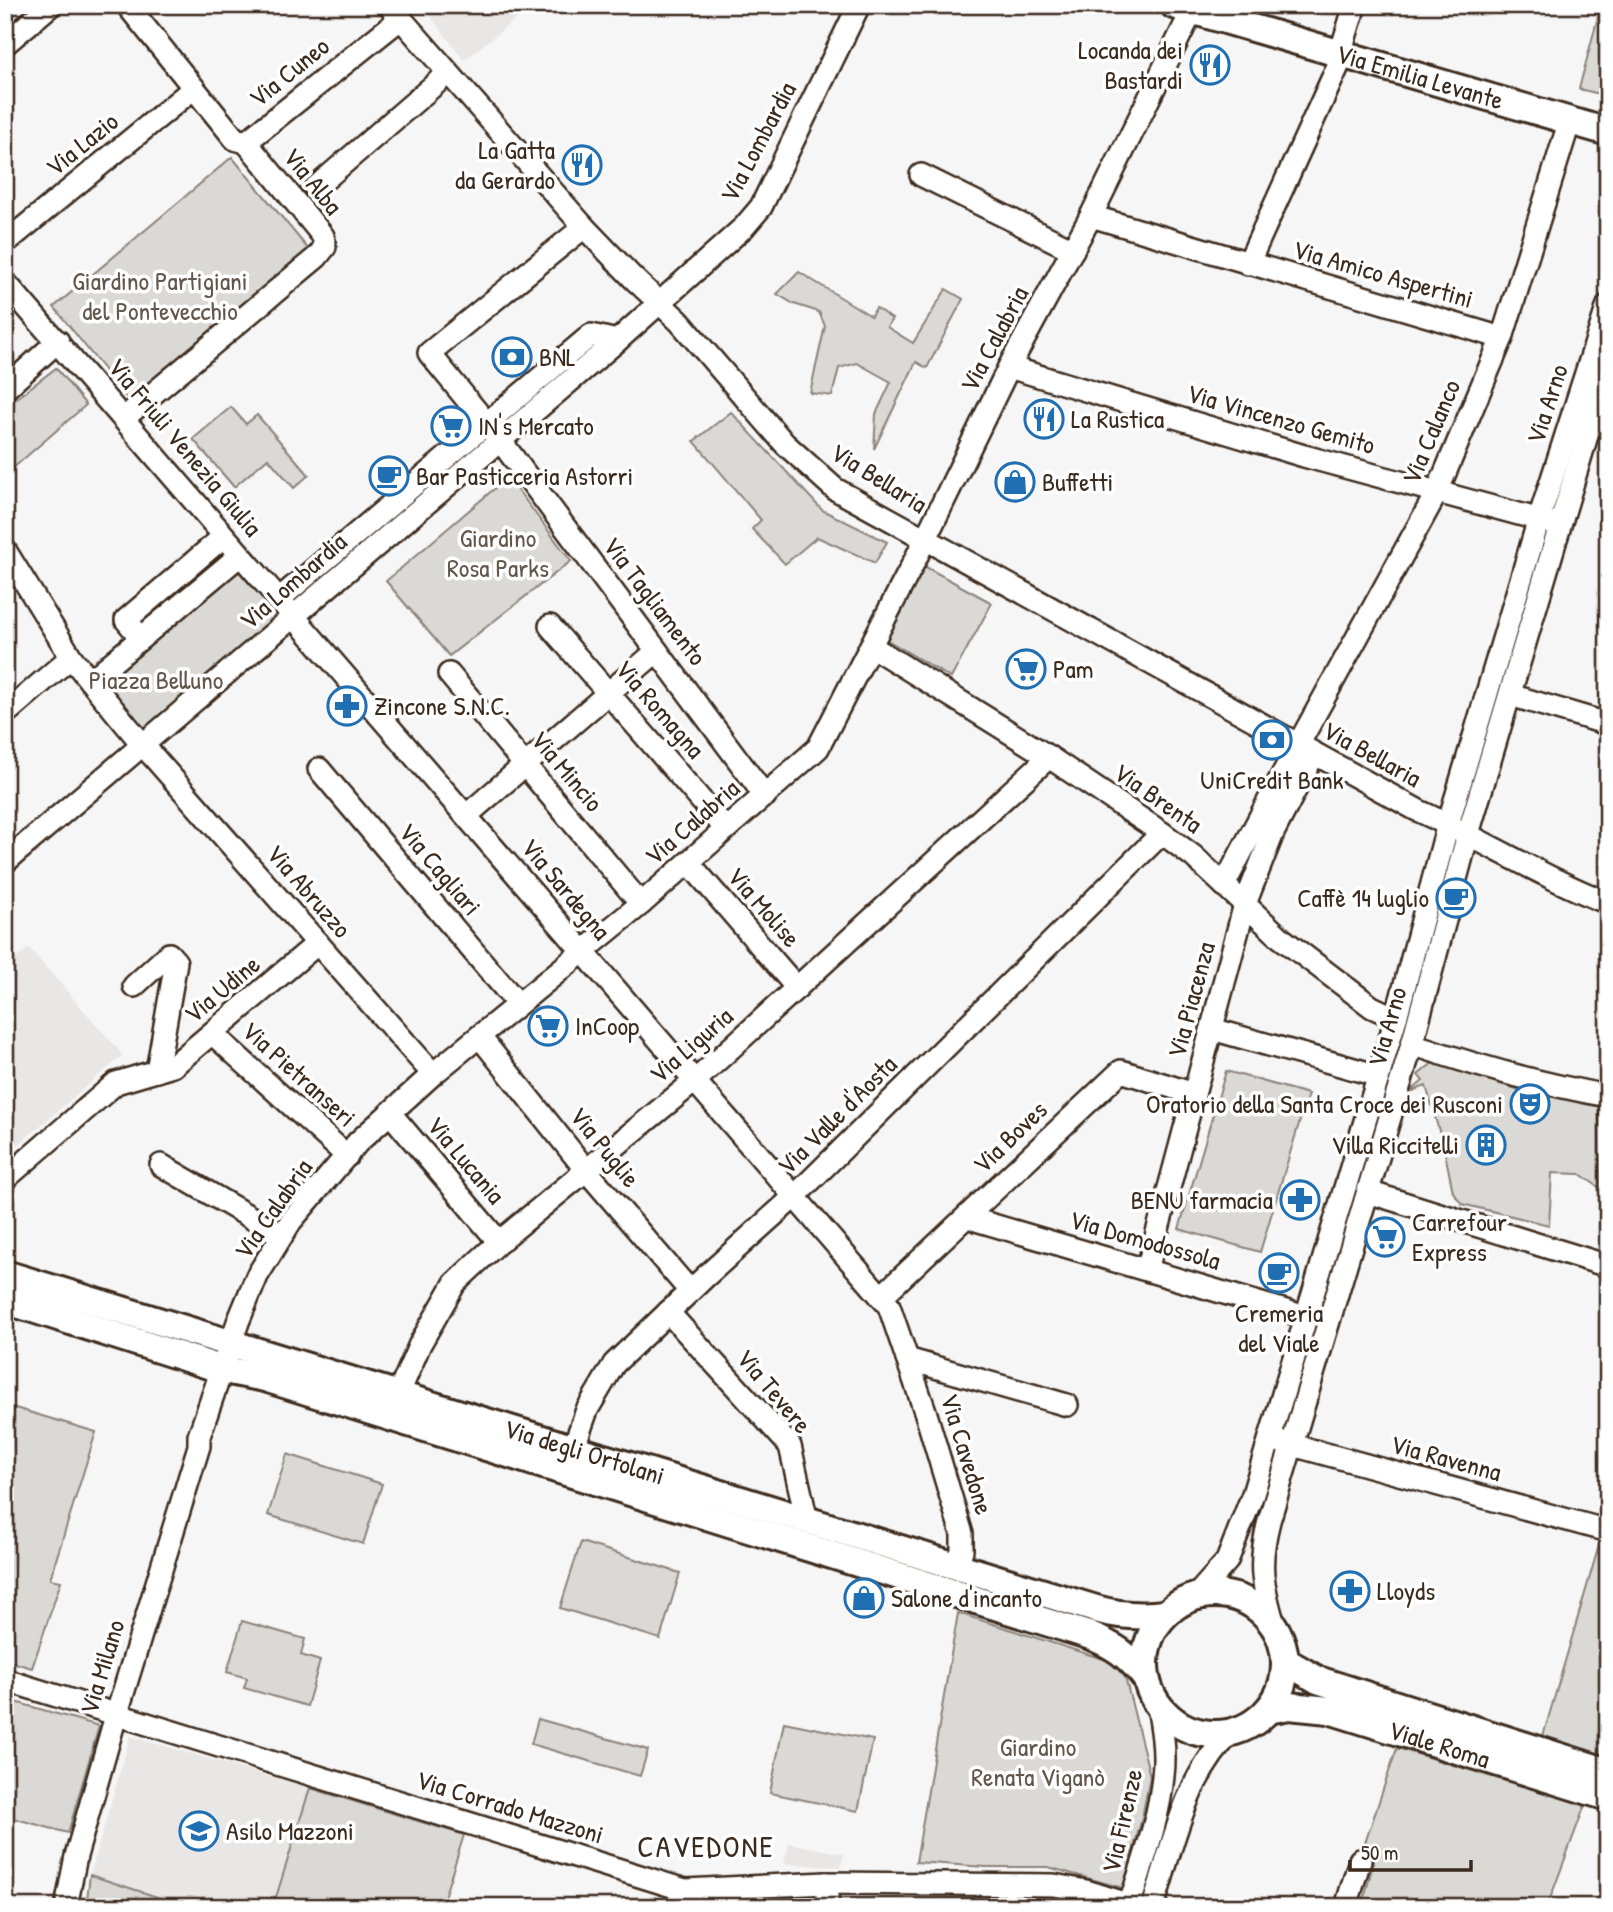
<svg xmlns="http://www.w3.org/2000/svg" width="1613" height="1912" font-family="'Patrick Hand',sans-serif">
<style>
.built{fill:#e9e7e6}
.green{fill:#dbd9d6;stroke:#8b827a;stroke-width:2}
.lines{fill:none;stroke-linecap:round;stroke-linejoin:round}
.minor-casing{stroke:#3b2a1e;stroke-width:26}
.major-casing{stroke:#3b2a1e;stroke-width:32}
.minor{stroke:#fff;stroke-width:21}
.major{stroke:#fff;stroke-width:26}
.labels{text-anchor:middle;stroke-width:7;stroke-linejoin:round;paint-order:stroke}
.poi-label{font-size:26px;fill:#3b2a1e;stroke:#fff;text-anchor:start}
.street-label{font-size:26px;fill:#3b2a1e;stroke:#fff}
.park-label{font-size:26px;fill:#63564c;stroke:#fff}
.quarter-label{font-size:30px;letter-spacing:2px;fill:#3b2a1e;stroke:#fff}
</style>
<rect width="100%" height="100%" fill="#f7f6f6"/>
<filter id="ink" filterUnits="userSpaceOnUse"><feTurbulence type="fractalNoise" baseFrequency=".0143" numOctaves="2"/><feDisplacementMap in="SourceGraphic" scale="14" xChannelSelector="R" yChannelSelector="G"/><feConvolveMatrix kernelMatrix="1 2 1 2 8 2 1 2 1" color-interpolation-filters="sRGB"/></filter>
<g filter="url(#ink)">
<g class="built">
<path d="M422,5H534L464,60Z"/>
<path d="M29,948L123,1055L5,1156V967Z"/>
<path d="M130,1736L310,1788L273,1907H188L90,1875Z"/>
<path d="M789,1843L844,1854L841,1867L784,1864Z"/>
</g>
<g class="green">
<path d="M1601,5H1608V96L1579,89Z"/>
<path d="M232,157L309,250L130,402L54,307Z"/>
<path d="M799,272L871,316L876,308L892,319L887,327L913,343L946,289L963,299L927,368L916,362L874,449L876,414L891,382L857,363L839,368L832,396L810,393L825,326L819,312L794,304L777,294Z"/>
<path d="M56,368L86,405L5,475V407Z"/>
<path d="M231,407L246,424L257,415L309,475L294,488L268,458L234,487L193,439Z"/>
<path d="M731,412L822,510L887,542L875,563L817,537L785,564L752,529L761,520L694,441Z"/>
<path d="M508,477L571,561L449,656L386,581Z"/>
<path d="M239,556L294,617L143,745L90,681Z"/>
<path d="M922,565L992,603L951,678L884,638Z"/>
<path d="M1440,1057L1488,1080L1523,1091L1599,1105L1600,1188L1580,1174L1552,1173L1549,1225L1462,1204L1453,1192L1444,1148L1426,1086L1410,1092L1423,1081L1418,1075Z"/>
<path d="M1226,1071L1308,1094L1260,1252L1179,1229Z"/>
<path d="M5,1405L96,1432L50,1579L61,1581L32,1668L5,1660Z"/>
<path d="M287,1454L382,1484L363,1544L268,1515Z"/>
<path d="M581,1542L680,1573L660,1639L560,1608Z"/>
<path d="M1600,1542L1608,1544V1763L1541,1743Z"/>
<path d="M958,1613L1122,1665L1150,1776L1142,1818L1123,1888L1048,1867H986L916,1862Z"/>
<path d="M242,1621L305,1639L301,1655L320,1661L307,1706L244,1688L247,1678L227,1672Z"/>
<path d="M5,1699L99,1726L68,1833L5,1816Z"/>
<path d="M538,1719L648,1750L640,1776L531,1744Z"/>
<path d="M784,1722L873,1740L858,1811L770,1793Z"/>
<path d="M1397,1748L1585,1805L1547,1907H1362L1374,1860L1361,1855Z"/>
<path d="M310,1788L464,1835L441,1907H273Z"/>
<path d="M90,1875L188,1907H86Z"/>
</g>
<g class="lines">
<g class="minor-casing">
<g id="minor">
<path d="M127,5L235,139L246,142"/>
<path d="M389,5L584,227L633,278L679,321L785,444L835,489L1417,810C1481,839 1542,877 1608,903"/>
<path d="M5,44L51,5"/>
<path d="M1340,54L1355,5"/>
<path d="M246,142L400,19"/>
<path d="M921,175L1073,250"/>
<path d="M315,188L448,73"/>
<path d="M1091,216L1502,338"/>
<path d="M584,227L429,353L500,440L765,796"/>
<path d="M5,243L194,88"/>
<path d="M1248,264L1343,55"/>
<path d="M5,282L889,1306L926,1414L962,1534V1550L957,1567"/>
<path d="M1009,367L1304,456L1552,523"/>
<path d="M5,389L58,341"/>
<path d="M124,418L317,257L325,247L323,236L246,142"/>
<path d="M5,550L71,657L90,681L143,745L433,1074"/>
<path d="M278,600L591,335L617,341"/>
<path d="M550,626L726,829"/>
<path d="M141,638L126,620L223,537"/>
<path d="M871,646L1049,757L1162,833L1193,856L1281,938L1372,1007L1396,1018"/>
<path d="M449,674L641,904"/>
<path d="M90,681L239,556"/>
<path d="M1510,695L1608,724"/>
<path d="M5,714L71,657"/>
<path d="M319,769L518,1004"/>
<path d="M467,815L657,651"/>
<path d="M5,862L617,341L744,227L761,207L859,5"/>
<path d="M689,863L797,988"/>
<path d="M1224,885L1298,745L1437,492L1502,338L1570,120"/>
<path d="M134,986L169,954L176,962L157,1071"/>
<path d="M1212,1029L1379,1076"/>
<path d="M213,1034L347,1156"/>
<path d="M480,1037L586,1170L690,1291"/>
<path d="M1412,1044C1476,1066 1541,1084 1608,1096"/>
<path d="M390,1113L499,1242"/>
<path d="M161,1165L281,1235"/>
<path d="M5,1179L116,1083L173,1066L318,943"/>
<path d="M1368,1192L1608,1266"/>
<path d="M971,1214L976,1220L1306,1317"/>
<path d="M1147,1270L1245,904L1273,833L1314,754"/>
<path d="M881,1297L1121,1071L1194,1094"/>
<path d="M668,1312L790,1446L807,1521"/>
<path d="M907,1359L1067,1405"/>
<path d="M398,1395L420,1344L455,1283L499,1242L696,1080L1049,757"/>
<path d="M1278,1441L1608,1531"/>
<path d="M573,1449L587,1410L614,1364L705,1277L795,1196L1162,833"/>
<path d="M1196,1596L1227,1561L1253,1494L1396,1018L1448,824L1539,519L1608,305"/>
<path d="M1274,1625C1262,1584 1258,1563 1269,1521L1412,1044L1468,834L1608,365"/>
<path d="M5,1680L685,1890L826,1883L1054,1885L1086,1891L1137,1907"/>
<path d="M826,1883L828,1907"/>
<path d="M66,1907L76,1856L113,1726L199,1446V1436L238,1322L257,1276L291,1221L358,1142L433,1074L641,904L818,748L915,560L1009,367L1091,216L1192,11"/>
<path d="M1129,1907C1142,1864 1159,1820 1163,1776C1166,1752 1162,1729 1158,1706"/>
<path d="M1153,1907C1172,1847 1185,1777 1232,1732"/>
<path d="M1346,1907L1360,1860"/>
</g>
</g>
<g class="major-casing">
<g id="major">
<path id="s1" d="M1174,5L1608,132"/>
<path id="s2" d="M5,1274L1096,1609C1120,1616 1140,1617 1165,1614"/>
<path d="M5,1300L224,1370L265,1378L1088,1635C1115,1646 1127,1654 1145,1677"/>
<circle cx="1215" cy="1664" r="70"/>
<path d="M1285,1661L1318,1680L1608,1772"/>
<path id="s3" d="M1268,1710L1289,1706L1329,1710L1608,1797"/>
</g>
</g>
<use href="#minor" class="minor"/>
<use href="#major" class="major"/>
</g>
</g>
<defs>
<g id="restaurant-ring" transform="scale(2.0125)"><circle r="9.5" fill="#fff" stroke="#1f6fb2" stroke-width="1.5"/><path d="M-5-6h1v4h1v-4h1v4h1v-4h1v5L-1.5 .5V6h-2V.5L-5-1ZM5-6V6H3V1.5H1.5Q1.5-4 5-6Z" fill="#1f6fb2"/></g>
<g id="bank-ring" transform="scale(2.0125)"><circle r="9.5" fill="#fff" stroke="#1f6fb2" stroke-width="1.5"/><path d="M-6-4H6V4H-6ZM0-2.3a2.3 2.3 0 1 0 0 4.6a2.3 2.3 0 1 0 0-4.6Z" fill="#1f6fb2"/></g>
<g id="supermarket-ring" transform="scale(2.0125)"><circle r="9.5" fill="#fff" stroke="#1f6fb2" stroke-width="1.5"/><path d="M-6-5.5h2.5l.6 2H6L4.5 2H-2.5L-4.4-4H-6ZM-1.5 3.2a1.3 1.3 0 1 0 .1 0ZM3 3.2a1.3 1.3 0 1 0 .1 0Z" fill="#1f6fb2"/></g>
<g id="cafe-ring" transform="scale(2.0125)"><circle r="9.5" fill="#fff" stroke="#1f6fb2" stroke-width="1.5"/><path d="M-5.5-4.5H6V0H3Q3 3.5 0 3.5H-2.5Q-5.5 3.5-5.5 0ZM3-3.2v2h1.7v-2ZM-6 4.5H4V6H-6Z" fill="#1f6fb2"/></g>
<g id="shop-ring" transform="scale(2.0125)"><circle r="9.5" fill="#fff" stroke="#1f6fb2" stroke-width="1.5"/><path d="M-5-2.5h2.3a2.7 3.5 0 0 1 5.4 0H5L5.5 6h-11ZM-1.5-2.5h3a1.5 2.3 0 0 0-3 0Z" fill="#1f6fb2"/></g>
<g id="pharmacy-ring" transform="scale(2.0125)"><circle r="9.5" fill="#fff" stroke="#1f6fb2" stroke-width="1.5"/><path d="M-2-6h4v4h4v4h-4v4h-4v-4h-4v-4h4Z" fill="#1f6fb2"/></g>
<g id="theatre-ring" transform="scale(2.0125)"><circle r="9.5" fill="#fff" stroke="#1f6fb2" stroke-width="1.5"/><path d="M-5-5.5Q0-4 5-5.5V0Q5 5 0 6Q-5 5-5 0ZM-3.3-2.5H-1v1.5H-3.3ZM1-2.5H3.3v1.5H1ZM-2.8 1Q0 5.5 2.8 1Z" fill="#1f6fb2"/></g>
<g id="building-ring" transform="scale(2.0125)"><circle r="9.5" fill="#fff" stroke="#1f6fb2" stroke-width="1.5"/><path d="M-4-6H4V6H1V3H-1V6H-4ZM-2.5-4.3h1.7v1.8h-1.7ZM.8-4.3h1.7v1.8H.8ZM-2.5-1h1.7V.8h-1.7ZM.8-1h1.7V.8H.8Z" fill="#1f6fb2"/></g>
<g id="school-ring" transform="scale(2.0125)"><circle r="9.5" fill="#fff" stroke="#1f6fb2" stroke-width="1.5"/><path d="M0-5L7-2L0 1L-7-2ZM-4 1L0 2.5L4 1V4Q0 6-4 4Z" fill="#1f6fb2"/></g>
</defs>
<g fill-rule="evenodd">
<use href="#restaurant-ring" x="1210" y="65"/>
<use href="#restaurant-ring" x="582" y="165"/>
<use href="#bank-ring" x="512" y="357"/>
<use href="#restaurant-ring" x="1044" y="419"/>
<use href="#supermarket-ring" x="451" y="426"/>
<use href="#cafe-ring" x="389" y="476"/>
<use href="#shop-ring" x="1015" y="482"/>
<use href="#supermarket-ring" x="1026" y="669"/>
<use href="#pharmacy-ring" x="347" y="706"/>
<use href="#bank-ring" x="1272" y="740"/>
<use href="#cafe-ring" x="1456" y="898"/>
<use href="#supermarket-ring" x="548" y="1026"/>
<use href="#theatre-ring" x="1530" y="1104"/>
<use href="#building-ring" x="1486" y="1145"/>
<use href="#pharmacy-ring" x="1300" y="1200"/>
<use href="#supermarket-ring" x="1385" y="1237"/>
<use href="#cafe-ring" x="1279" y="1273"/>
<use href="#pharmacy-ring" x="1350" y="1591"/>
<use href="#shop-ring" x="864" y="1598"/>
<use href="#school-ring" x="199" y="1831"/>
</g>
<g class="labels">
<g class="poi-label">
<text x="1183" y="59" text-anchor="end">Locanda dei<tspan x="1183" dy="30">Bastardi</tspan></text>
<text x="555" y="159" text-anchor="end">La Gatta<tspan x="555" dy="30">da Gerardo</tspan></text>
<text x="539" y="366">BNL</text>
<text x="1071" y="428">La Rustica</text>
<text x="478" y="435">IN's Mercato</text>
<text x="416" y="485">Bar Pasticceria Astorri</text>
<text x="1042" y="491">Buffetti</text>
<text x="1053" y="678">Pam</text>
<text x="374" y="715">Zincone S.N.C.</text>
<text x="1272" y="789" text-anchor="middle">UniCredit Bank</text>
<text x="1429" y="907" text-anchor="end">Caffè 14 luglio</text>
<text x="575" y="1035">InCoop</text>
<text x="1503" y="1113" text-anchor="end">Oratorio della Santa Croce dei Rusconi</text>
<text x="1459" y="1154" text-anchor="end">Villa Riccitelli</text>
<text x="1273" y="1209" text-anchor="end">BENU farmacia</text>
<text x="1412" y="1231">Carrefour<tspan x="1412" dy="30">Express</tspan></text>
<text x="1279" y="1322" text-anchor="middle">Cremeria<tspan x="1279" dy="30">del Viale</tspan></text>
<text x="1377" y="1600">Lloyds</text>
<text x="891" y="1607">Salone d'incanto</text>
<text x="226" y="1840">Asilo Mazzoni</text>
</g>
<g class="street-label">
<text transform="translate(289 72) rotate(-39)" y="9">Via Cuneo</text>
<text dy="9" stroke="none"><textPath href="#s1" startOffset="256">Via Emilia Levante</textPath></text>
<text transform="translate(758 142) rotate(-62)" y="9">Via Lombardia</text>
<text transform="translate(82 144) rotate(-39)" y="9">Via Lazio</text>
<text transform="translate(313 181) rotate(51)" y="9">Via Alba</text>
<text transform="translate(1383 274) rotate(16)" y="9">Via Amico Aspertini</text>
<text transform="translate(994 339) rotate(-62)" y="9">Via Calabria</text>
<text transform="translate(1547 404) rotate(-72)" y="9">Via Arno</text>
<text transform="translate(1281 419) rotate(16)" y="9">Via Vincenzo Gemito</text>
<text transform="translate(1431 432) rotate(-67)" y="9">Via Calanco</text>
<text transform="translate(185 447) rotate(50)" y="9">Via Friuli Venezia Giulia</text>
<text transform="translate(879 478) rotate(32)" y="9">Via Bellaria</text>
<text transform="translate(293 581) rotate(-41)" y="9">Via Lombardia</text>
<text transform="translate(655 601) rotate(53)" y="9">Via Tagliamento</text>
<text transform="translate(660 709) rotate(49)" y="9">Via Romagna</text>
<text transform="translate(1372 754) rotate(29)" y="9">Via Bellaria</text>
<text transform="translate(567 771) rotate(50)" y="9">Via Mincio</text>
<text transform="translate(1158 798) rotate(35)" y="9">Via Brenta</text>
<text transform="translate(692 822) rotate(-41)" y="9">Via Calabria</text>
<text transform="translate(440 869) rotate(50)" y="9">Via Cagliari</text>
<text transform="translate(566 889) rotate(50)" y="9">Via Sardegna</text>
<text transform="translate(309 891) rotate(49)" y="9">Via Abruzzo</text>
<text transform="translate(764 907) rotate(49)" y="9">Via Molise</text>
<text transform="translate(222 989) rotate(-40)" y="9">Via Udine</text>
<text transform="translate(1191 1000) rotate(-75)" y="9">Via Piacenza</text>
<text transform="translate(1387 1027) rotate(-74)" y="9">Via Arno</text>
<text transform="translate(691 1045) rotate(-41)" y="9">Via Liguria</text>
<text transform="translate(299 1074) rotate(42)" y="9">Via Pietranseri</text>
<text transform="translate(837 1115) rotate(-45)" y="9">Via Valle d'Aosta</text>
<text transform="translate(1010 1137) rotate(-44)" y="9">Via Boves</text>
<text transform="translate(605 1147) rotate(51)" y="9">Via Puglie</text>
<text transform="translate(466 1160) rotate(50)" y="9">Via Lucania</text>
<text transform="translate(273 1209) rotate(-55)" y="9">Via Calabria</text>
<text transform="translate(1145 1240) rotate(16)" y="9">Via Domodossola</text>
<text transform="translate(774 1391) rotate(50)" y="9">Via Tevere</text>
<text dy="9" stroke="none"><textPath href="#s2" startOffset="606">Via degli Ortolani</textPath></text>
<text transform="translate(967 1454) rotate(73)" y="9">Via Cavedone</text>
<text transform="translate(1446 1458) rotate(15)" y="9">Via Ravenna</text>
<text transform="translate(102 1667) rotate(-73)" y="9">Via Milano</text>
<text dy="9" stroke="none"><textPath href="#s3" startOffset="177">Viale Roma</textPath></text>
<text transform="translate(510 1807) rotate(17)" y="9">Via Corrado Mazzoni</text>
<text transform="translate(1122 1821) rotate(-77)" y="9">Via Firenze</text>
</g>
<g class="park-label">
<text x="160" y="290">Giardino Partigiani<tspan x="160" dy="30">del Pontevecchio</tspan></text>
<text x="498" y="547">Giardino<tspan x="498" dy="30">Rosa Parks</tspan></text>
<text x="156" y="689">Piazza Belluno</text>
<text x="1038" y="1756">Giardino<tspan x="1038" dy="30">Renata Viganò</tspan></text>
</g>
<g class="quarter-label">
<text x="706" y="1857">CAVEDONE</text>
</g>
</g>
<rect width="1613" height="1912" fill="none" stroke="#fff" stroke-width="28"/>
<rect x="14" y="14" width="1585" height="1884" fill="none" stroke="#3b2a1e" stroke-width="2.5" filter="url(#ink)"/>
<path d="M1350 1860v10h121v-10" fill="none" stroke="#3b2a1e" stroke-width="3.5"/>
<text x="1361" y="1860" font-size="21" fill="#3b2a1e" stroke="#ffffff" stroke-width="5" paint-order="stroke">50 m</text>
</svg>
